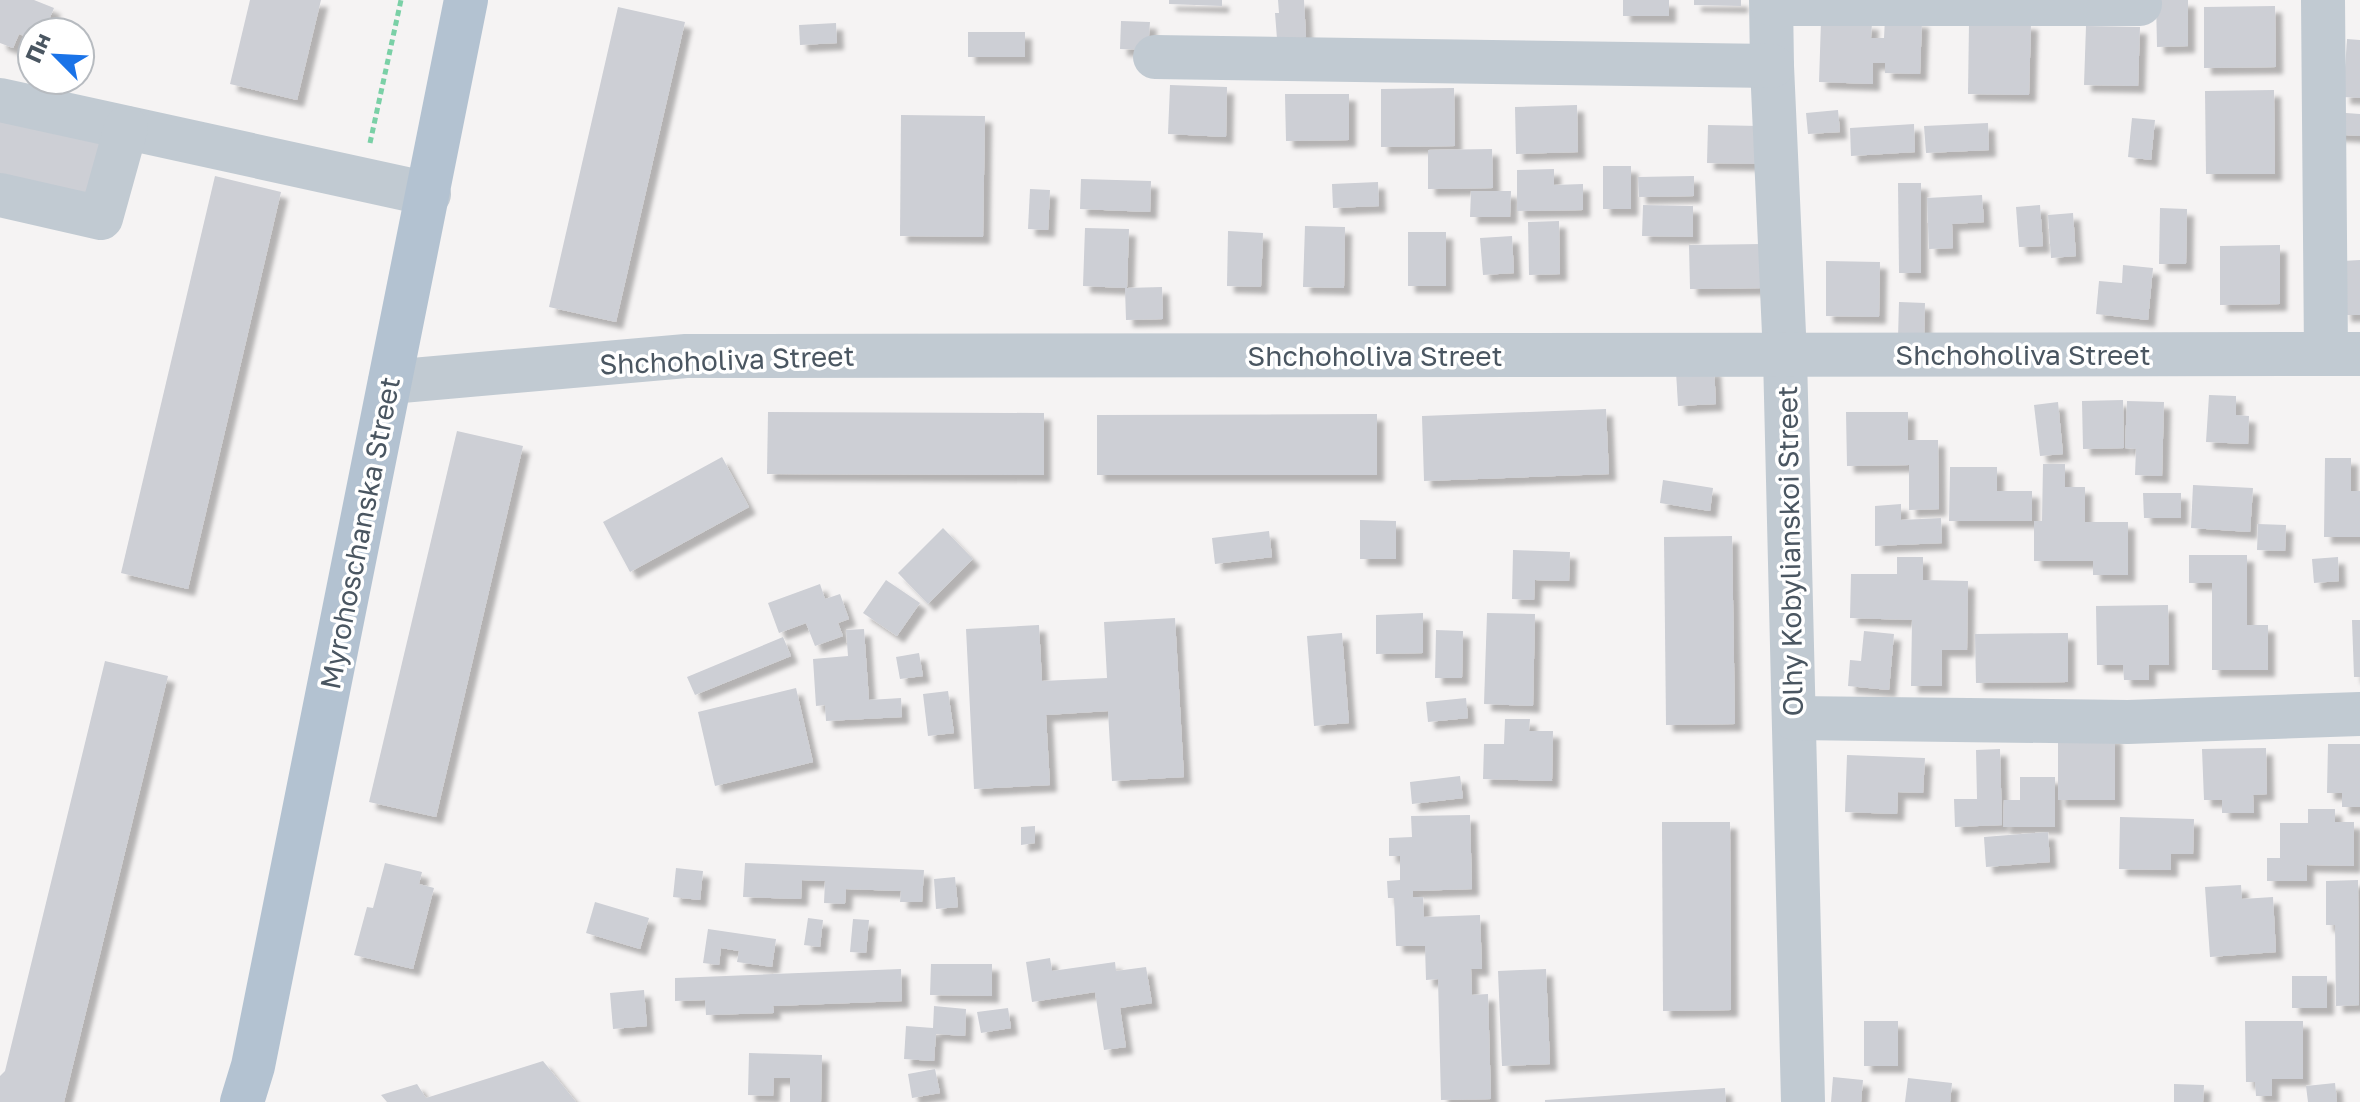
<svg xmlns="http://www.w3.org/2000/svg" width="2360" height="1102" font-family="'Golos Text',sans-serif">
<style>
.building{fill:#cdcfd5;filter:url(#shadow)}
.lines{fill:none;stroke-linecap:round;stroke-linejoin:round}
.path{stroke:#7ad0a6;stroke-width:5;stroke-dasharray:6 4;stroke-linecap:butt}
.minor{stroke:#c1cad2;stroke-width:44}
.major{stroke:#b3c2d1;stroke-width:44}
.labels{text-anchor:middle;stroke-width:7;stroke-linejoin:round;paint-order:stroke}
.street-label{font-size:28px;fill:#4a5661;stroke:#fff}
</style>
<defs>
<filter id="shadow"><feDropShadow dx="7" dy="7" stdDeviation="2" flood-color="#0004"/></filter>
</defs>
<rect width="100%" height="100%" fill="#f5f3f3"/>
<g class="building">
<path d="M0,0H34L54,8L44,32H32V39L19,34L13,48L0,43Z"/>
<path d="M250,0H321L297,100L230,84Z"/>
<path d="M1169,0H1222V6L1169,4Z"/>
<path d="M1278,0H1304L1306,37L1277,39L1275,13H1279Z"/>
<rect x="1623" y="0" width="46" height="16"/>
<path d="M1694,0H1741V6L1694,5Z"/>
<path d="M2156,0H2188V46L2157,47Z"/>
<path d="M2275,6L2276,67L2204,68V7Z"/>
<path d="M618,7L685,22L616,322L549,307Z"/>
<path d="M1885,19L1922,21L1920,74L1885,73V63H1873V84L1819,82L1821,21L1872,23L1871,38H1884Z"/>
<path d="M1121,21L1150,22L1148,50L1120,49Z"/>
<path d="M1969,22L2031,23L2029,95L1968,94Z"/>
<path d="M836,23L837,43L800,45L799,25Z"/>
<path d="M2086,26L2140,27L2138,86L2084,85Z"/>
<rect x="968" y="32" width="57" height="25"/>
<path d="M2347,39L2360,40V98L2343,97Z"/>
<path d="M1170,85L1227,87L1226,137L1168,134Z"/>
<path d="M1454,88L1455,146L1381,147V89Z"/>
<path d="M2274,90L2275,174H2206L2205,91Z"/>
<path d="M1285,94H1349V140L1286,141Z"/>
<path d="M1577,105L1578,152L1516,154L1515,107Z"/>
<path d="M1838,110L1840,132L1808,134L1806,113Z"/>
<path d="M2332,112L2360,114V136L2330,134Z"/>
<path d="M901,115L985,116L983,237L900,236Z"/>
<path d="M2132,118L2155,120L2151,160L2128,157Z"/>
<path d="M0,119L110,144L96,205L0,182Z"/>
<path d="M1988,123L1989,150L1926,153L1924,126Z"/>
<path d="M1914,124L1915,152L1851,156L1850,128Z"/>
<path d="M1708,125L1760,126L1759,164L1707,163Z"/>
<path d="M1492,149L1493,188L1428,189V150Z"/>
<rect x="1603" y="166" width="28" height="43"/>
<path d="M1554,169V185L1583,184V210L1517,211V170Z"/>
<path d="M215,176L281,192L188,589L121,573Z"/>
<path d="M1694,176V196L1639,197L1638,177Z"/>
<path d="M1081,179L1151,181L1150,212L1080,209Z"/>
<path d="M1378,182L1379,206L1333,208L1332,184Z"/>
<path d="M1898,183H1921V273H1899Z"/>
<path d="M1030,189L1050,190L1048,230L1028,229Z"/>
<path d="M1471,191H1511L1510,217H1470Z"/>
<path d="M1982,195L1984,222L1952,224L1953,248L1929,249L1927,198Z"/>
<path d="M1643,205L1693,206V237L1642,236Z"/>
<path d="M2040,205L2043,246L2019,247L2016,207Z"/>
<path d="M2160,208L2187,209L2186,264H2159Z"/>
<path d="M2073,213L2076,256L2051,258L2048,215Z"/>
<path d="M1559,221L1560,274L1529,275L1528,222Z"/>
<path d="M1305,226L1345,227L1344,288L1303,287Z"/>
<path d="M1085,228L1129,229L1127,288L1162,287L1163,319L1126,320L1125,288L1083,286Z"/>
<path d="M1228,231L1263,233L1261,287L1227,286Z"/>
<rect x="1408" y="232" width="38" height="54"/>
<path d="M1512,236L1514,273L1483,275L1480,238Z"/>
<path d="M1763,244L1764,288L1690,289L1689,245Z"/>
<path d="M2280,245V304L2220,305V246Z"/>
<path d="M2360,260V315H2344L2343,261Z"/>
<path d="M1826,261L1880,262L1879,317L1826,316Z"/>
<path d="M2123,265L2153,268L2148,320L2096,314L2099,281L2122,283Z"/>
<path d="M1899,302L1925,303L1924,339L1898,338Z"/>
<path d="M1714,368L1716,404L1678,406L1676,371Z"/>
<path d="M2209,395L2236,396V415L2249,416L2248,444L2206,442Z"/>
<path d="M2123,400L2124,448L2083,449L2082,401Z"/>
<path d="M2127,401L2164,402L2162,476L2135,475L2136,449L2125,448Z"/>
<path d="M2058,402L2063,454L2040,456L2034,405Z"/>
<path d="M1606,409L1609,474L1424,481L1422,416Z"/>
<path d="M768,412L1044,413V475L767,474Z"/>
<path d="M1846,412H1908V440H1938L1939,509L1909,510V465L1847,466Z"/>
<path d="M1377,414V475H1097V415Z"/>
<path d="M457,431L523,446L436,817L369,802Z"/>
<path d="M722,457L749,507L630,572L603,522Z"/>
<path d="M2325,458H2351V491H2360V537H2324Z"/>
<path d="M2043,464H2065V487H2085V522H2128V575H2093V561H2034V521H2042Z"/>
<path d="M1950,467H1997V491H2032V521H1949Z"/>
<path d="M1663,480L1713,488L1710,511L1660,503Z"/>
<path d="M2193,485L2253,488L2250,532L2191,528Z"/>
<path d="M2143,493H2181V518H2144Z"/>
<path d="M1901,504V520L1941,518L1942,543L1875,546V506Z"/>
<path d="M1360,520L1396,521V559H1360Z"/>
<path d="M2258,524L2286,525L2285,551L2257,550Z"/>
<path d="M943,528L973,559L928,604L898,573Z"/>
<path d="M1269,531L1272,557L1215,564L1212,538Z"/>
<path d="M1732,536L1735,724L1666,725L1664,537Z"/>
<path d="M1513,550L1570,552L1569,581L1535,580L1534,600L1512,599Z"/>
<path d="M2189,555H2247V625H2268V670H2212V583H2189Z"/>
<path d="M1897,557H1923V580L1968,581L1967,650H1942V686H1911L1912,620L1850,618L1851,574H1897Z"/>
<path d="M2338,557L2339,581L2314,583L2312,559Z"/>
<path d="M886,580L920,603L897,636L863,613Z"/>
<path d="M820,584L825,599L840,594L849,619L838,623L843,636L815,646L806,623L779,633L768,603Z"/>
<path d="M2168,605L2169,665H2149V680H2124L2123,665H2097L2096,606Z"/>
<path d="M1423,613V653L1376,654V615Z"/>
<path d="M1487,613L1535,614L1533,706L1484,704Z"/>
<path d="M1175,618L1184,777L1112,781L1108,711L1046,715L1050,785L974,789L966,629L1039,625L1042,681L1107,678L1104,622Z"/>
<path d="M2352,620H2360V677H2354Z"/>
<path d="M864,629L869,700L901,698L902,717L826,721L825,705L816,706L813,659L848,656L846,630Z"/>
<path d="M1436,630L1463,631L1462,678H1435Z"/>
<path d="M1864,631L1894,634L1889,690L1848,686L1850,660L1861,661Z"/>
<path d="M1342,633L1349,723L1314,726L1307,636Z"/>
<path d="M2068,633V682L1976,683L1975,634Z"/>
<path d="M783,637L791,656L695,695L687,677Z"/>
<path d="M919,653L923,676L900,679L896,657Z"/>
<path d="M105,661L168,676L64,1102H0V1076L5,1071Z"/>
<path d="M796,688L813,762L715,786L698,712Z"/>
<path d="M948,691L954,733L928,736L923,694Z"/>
<path d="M1466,698L1468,718L1428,722L1426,702Z"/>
<path d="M1505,719H1530L1529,731H1553L1552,781L1483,779L1484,744H1504Z"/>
<rect x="2058" y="736" width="57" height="64"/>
<path d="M2328,744H2360V807H2342V793H2327Z"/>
<path d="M2266,748L2267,794L2253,795L2254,813H2222V800H2204L2202,749Z"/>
<path d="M2000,749L2002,825L1955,827L1954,799H1977L1976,750Z"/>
<path d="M1847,755L1925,758L1923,793L1898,792L1897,814L1845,812Z"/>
<path d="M1460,776L1463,798L1412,804L1410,782Z"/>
<path d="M2020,777H2055V827H2003L2004,800H2020Z"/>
<path d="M2308,809H2335V822H2354V866L2307,865V881H2267V858H2280V823H2308Z"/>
<path d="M1470,815L1472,889L1413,891V897H1423L1424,917L1480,915L1482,969H1471L1472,995L1488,994L1491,1099L1441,1100L1438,979L1426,980L1425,946H1396L1394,898H1388L1387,881L1400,880V856H1389V838L1412,837L1411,816Z"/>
<path d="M2120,817L2194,819L2193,854H2171V870L2119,869Z"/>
<path d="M1662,822H1730L1731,1010L1663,1011Z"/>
<path d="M1035,826V843L1021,845V827Z"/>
<path d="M2048,832L2050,862L1986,867L1984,837Z"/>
<path d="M385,863L422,872L419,884L434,888L413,969L354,955L367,907L373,908Z"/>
<path d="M745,863L924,870L922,902H900L901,891L846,889L845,904L824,903L825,881L802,880L801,899L743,897Z"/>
<path d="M676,868L703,871L700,900L673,897Z"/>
<path d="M955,877L958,907L936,909L934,879Z"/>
<path d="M2358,880L2359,1005L2336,1006L2335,925H2326V881Z"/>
<path d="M2241,885L2242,899L2273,897L2276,952L2210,957L2205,887Z"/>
<path d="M595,902L649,918L640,949L586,933Z"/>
<path d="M808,918L823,920L820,947L804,945Z"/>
<path d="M853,919L869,920L866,953L850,952Z"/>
<path d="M708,929L776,939L772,967L737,962L739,951L721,948L719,965L703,963Z"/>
<path d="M1050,958L1052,971L1115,962L1116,971L1146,967L1152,1003L1120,1008L1126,1047L1104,1050L1095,992L1032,1002L1026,962Z"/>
<path d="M931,964H992V996L930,995Z"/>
<path d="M901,969L902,1001L773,1006L774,1013L706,1015L705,1000L675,1001V978Z"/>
<path d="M1546,969L1550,1064L1502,1066L1498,971Z"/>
<rect x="2292" y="976" width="35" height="32"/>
<path d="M644,990L647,1026L613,1029L610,993Z"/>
<path d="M934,1006L966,1009L965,1036L936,1034L934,1061L904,1059L906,1026L933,1028Z"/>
<path d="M1008,1008L1011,1028L981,1033L977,1012Z"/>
<rect x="1864" y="1021" width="34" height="45"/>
<path d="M2245,1021H2303V1079H2272V1096H2256L2255,1082H2246Z"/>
<path d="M749,1053L822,1055L821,1102H790V1078H774L773,1096L748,1095Z"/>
<path d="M543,1061L576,1102H387L381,1095L417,1084L426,1098Z"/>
<path d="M935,1069L940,1093L912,1098L908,1074Z"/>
<path d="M1833,1077L1863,1080L1861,1102H1831Z"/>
<path d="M1908,1078L1952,1083L1950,1102H1905Z"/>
<path d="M2335,1083L2337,1102H2308L2306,1086Z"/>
<path d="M2174,1084L2204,1085L2203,1102H2174Z"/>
<path d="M1725,1088L1726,1102H1545V1100Z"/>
</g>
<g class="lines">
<path class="path" d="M370,143L401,0"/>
<g class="minor">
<path d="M1771,0L1772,66L1785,356L1803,1102"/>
<path d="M2323,0L2326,354"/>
<path d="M1772,4H2140"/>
<path d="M1155,57L1772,66"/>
<path d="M0,100L429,194"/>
<path d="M0,195L101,218L126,128"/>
<path d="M390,382L686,356L2360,354"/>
<path d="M1794,718L2128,722L2360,714"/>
</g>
<path class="major" d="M242,1102L253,1066L466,0"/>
</g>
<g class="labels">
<g class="street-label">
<text x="2023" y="365">Shchoholiva Street</text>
<text x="1375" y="366">Shchoholiva Street</text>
<text transform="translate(727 360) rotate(-2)" y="10">Shchoholiva Street</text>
<text transform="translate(360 533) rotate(-79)" y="10">Myrohoschanska Street</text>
<text transform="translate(1790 551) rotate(-91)" y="10">Olhy Kobylianskoi Street</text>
</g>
</g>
<g transform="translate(56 56) rotate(294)"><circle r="38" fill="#ffffff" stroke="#b7bbc0" stroke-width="2"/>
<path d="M0-6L14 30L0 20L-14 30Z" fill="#1a73e8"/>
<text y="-12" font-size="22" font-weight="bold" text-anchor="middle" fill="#4a5661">Пн</text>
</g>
</svg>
